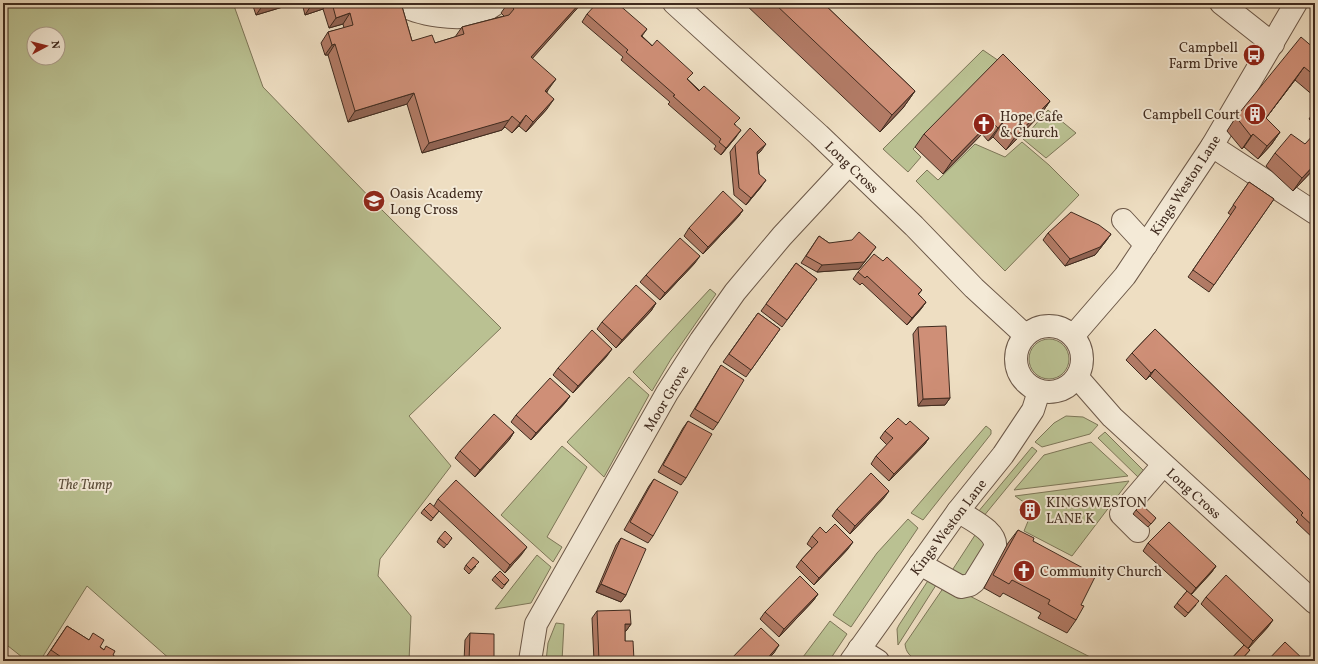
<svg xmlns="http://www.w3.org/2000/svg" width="1318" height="664" font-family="Vollkorn,serif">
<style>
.green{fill:#bac192;stroke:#7d7658;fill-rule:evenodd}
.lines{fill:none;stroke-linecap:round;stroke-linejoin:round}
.minor-casing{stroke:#6c5848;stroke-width:24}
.minor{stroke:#f4ead7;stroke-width:22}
.wall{fill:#b27b66;stroke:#402b1f}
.shaded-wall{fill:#916453;stroke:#402b1f}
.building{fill:#cf8f77;stroke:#402b1f}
.labels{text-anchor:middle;stroke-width:4;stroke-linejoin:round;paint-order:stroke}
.poi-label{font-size:14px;fill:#402b1f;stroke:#f4ead7;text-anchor:start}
.street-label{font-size:14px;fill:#402b1f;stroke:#f4ead7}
.park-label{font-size:14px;font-style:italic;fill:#5e503c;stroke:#f4ead7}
</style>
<rect width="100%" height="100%" fill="#eedec2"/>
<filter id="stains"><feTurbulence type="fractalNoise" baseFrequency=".005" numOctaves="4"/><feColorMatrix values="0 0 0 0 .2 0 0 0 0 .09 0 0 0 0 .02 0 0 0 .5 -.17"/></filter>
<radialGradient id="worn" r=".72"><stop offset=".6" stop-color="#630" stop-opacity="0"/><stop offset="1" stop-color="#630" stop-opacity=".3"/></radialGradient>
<g class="green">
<path d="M3,3H233L263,87L382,210L501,328L409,416L451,466L380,559L378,576L411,616L409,661H172L87,586L40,661H27L3,642ZM34,34H58V58H34Z"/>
<path d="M983,50L999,61L913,149L921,157L908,172L883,149Z"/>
<path d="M1048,110L1076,133L1046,158L1023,139Z"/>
<path d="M1022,142L1049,165L1079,195L1005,271L916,181L927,170L938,180L975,144L1005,157Z"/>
<path d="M710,289L716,294L671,359L652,391L633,372Z"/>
<circle cx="1049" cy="359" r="20"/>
<path d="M629,377L649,395L604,477L567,442Z"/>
<path d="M1066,416L1083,417L1098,425L1090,434L1042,447L1035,442L1054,423Z"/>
<path d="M986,426L991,430V434L923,520L911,513Z"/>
<path d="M1105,432L1146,473L1140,479L1098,438Z"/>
<path d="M1091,442L1128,476L1014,490L1044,455Z"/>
<path d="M562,446L587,467L547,537L562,547L553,562L501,515Z"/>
<path d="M1032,447L1037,451L983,517L978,512Z"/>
<path d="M1129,481L1072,556L1024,531L1031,514L1035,510L1015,496Z"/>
<path d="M908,519L918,528L851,627L833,615L877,553Z"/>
<path d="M979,529L988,535L970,578L951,572Z"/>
<path d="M537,555L551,567L531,603L495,609Z"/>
<path d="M931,576L938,582L898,645L897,629L899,625Z"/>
<path d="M946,584L1098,661H918C910,656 906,653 905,644Z"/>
<path d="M830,621L847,634L829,661H800Z"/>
<path d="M556,623L564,624L562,661H546L548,643Z"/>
</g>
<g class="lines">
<g class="minor-casing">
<g id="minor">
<path d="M399,3C417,15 461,22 481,13C486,11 492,6 497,3"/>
<path d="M674,3L819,135L914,226L974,288L1025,335"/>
<path d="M1221,3L1273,44"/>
<path d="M1212,146L1315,213"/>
<path d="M1123,220L1146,245"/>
<circle cx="1049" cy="359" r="33"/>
<path d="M1073,336L1125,276L1212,146L1296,3"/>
<path d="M1077,377L1112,417L1315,603"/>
<path d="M1138,531L1121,514L1163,465"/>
<path d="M920,564L961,587L970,585L974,582L995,548C998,531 971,520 958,511"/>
<path d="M859,649L878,661"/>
<path d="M530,661L536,624L540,617L667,393L701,340L735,292L782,236L849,164"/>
<path d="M851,661L958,511L1003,455L1033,410L1039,391"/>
</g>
</g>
<use href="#minor" class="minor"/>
</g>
<g class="wall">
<path d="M252,3H296L256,15Z"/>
<path d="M302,3H401L412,41L435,43L455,37L462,27L504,16L501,13L508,3H582L532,58L548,90L547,92V109L526,132L519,126L512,133L505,127L502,130L422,153L407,104L348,122L328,55H325L321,43L328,32L344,28L343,24L329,28L323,9L305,15Z"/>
<path d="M744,3H823L915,91L903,108L880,132Z"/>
<path d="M587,14L647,29L642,36L735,124L736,137L721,155L714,149L716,146L668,104L670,102L621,60L623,57L582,22Z"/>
<path d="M1315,49V97L1295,80L1266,118L1280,132L1271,145L1258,159L1244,147L1242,149L1227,131L1236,117Z"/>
<path d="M1050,101L1041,114L1006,150L993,137L988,141L982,134L943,174L915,147L924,134Z"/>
<path d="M1315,110V124L1309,119Z"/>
<path d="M1305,144L1315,168L1293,191L1266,166L1275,153Z"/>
<path d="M735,145L761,151L757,154L759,174L761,187L746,205L734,195L730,152Z"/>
<path d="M1249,182L1274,199L1209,292L1188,277L1231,215L1228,213Z"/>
<path d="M743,210L738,217L703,254L684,236L689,228Z"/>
<path d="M1048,233L1111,234L1106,241L1095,255L1065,266L1043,240Z"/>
<path d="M819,236L829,243L871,254L859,269L817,272L801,263Z"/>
<path d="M883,261L922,290L918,295L926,302L921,309L907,325L862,283L860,285L853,279L858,272Z"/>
<path d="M695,263L660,300L640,282L646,275Z"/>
<path d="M796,263L817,279L782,327L761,311Z"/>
<path d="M656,303L651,311L616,348L597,329L602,322Z"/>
<path d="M758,313L780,329L746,377L723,362Z"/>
<path d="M918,327L950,398L945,405L918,406L913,334Z"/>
<path d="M1155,329L1315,485V540L1296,522L1298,520L1150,376L1146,380L1126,360L1132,353Z"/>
<path d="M607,356L573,393L553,375L558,368Z"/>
<path d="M721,365L718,423L713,430L690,416Z"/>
<path d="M570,396L565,403L531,440L511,422L516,415Z"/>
<path d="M688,421L686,478L681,485L658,472L683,428Z"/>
<path d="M906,425L929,438L924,445L889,481L871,464L876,456L887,445L880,438L885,431Z"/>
<path d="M514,432L509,440L475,477L455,458L460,451Z"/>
<path d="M654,479L653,536L648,543L624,530L649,486Z"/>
<path d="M884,498L850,534L832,516L837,509Z"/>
<path d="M438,499L522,554L505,573L439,511L431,521L421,513L424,509L434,506Z"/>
<path d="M1028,506H1038L1031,514L1025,509Z"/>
<path d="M1136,510L1156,518L1148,527L1133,514Z"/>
<path d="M1018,530L1033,541L1081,605L1076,620L1067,633L1038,618L1041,613L1003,593L1000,597L984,588L1008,543Z"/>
<path d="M826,533L848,549L814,585L796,567L801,560L812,548L807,544L812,536Z"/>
<path d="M439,538H452L444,548L437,542Z"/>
<path d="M621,538L626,595L621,602L596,592L616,545Z"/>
<path d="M1148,543L1216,566L1211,573L1191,594L1196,605L1185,617L1174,607L1187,591L1143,551Z"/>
<path d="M466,565L476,566L469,574L464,569Z"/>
<path d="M495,576L509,580L502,589L492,580Z"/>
<path d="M818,594L813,601L779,637L760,619L765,612Z"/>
<path d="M1206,597L1268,627L1248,648L1250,650L1240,661L1230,660L1244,645L1201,604Z"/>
<path d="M597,611L631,624L626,631H625V641L634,661H594L592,618Z"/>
<path d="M67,626L100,647L121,661H51L46,657Z"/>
<path d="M470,633L494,661H464L465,640Z"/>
</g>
<g class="shaded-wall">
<path d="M269,3H296L256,15L263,5Z"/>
<path d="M317,3H328L323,9L305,15L312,4Z"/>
<path d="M580,3H582L524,68L531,57Z"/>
<path d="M350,13L343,24L329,28L336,18Z"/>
<path d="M335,44L328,55H325L332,45Z"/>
<path d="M1304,67L1295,80L1256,131L1266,118Z"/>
<path d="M556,79L548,90L538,101L545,91Z"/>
<path d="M915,91L903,108L880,132L892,115Z"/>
<path d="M414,93L407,104L348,122L355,111Z"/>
<path d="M554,99L547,109L526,132L533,122Z"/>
<path d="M1050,101L1041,114L1006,150L1015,137Z"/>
<path d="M526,115L519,126L512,133L520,123Z"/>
<path d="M512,116L502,130L422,153L429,143Z"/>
<path d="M991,121L982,134L943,174L952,161Z"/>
<path d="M1002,123L993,137L988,141L998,128Z"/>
<path d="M741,130L736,137L721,155L726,148Z"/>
<path d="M1280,132L1271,145L1258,159L1267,146Z"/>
<path d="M1253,134L1244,147L1242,149L1251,136Z"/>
<path d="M766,144L761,151L752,159L757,152Z"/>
<path d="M1315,164V168L1293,191L1302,178Z"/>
<path d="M766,180L761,187L746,205L751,198Z"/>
<path d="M743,210L738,217L703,254L708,247Z"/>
<path d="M1111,234L1106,241L1095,255L1065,266L1070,259Z"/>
<path d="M876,247L859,269L817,272L822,265Z"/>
<path d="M700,256L695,263L660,300L665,293Z"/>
<path d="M926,302L921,309L907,325L912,318Z"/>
<path d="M656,303L651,311L616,348L622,340Z"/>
<path d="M612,349L607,356L573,393L578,386Z"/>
<path d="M1155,369L1150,376L1146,380L1151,373Z"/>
<path d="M570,396L565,403L531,440L536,433Z"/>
<path d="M950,398L945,405L918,406L923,399Z"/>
<path d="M514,432L509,440L475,477L480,470Z"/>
<path d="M929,438L924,445L889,481L894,474Z"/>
<path d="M889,491L884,498L850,534L855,526Z"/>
<path d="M853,542L848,549L814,585L819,578Z"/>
<path d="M527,547L522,554L505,573L510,565Z"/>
<path d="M1216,566L1211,573L1191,595L1196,588Z"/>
<path d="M601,584L626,595L621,602L596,592Z"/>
<path d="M818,594L813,601L779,637L784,629Z"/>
<path d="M1273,620L1268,627L1248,649L1253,641Z"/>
<path d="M625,624H631L626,631L620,632Z"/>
<path d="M779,645L774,653L766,661H765Z"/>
</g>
<g class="building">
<path d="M332,3H401L412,41L432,35L435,43L464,34L462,27L509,15L514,9L508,3H580L531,57L556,79L545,91L554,99L533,122L526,115L520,123L512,116L509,120L429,143L414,93L355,111L335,44L332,45L328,32L353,25L350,13L336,18Z"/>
<path d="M597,3H617L647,29L641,36L648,42L652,46L657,40L693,73L687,79L699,91L704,86L740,118L734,124L741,130L726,148L719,142L721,139L673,96L675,95L626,52L628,50L587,14Z"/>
<path d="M774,3H823L915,91L892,115Z"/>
<path d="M1301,37L1315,49V76L1304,67L1266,118L1280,132L1267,146L1253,134L1251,136L1236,117Z"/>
<path d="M1003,54L1050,101L1015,137L1002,123L998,128L991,121L952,161L924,134Z"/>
<path d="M750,128L766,144L757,152L759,174L766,180L751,198L739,188L735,145Z"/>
<path d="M1315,133V164L1302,178L1275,153L1291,134L1305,144Z"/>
<path d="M1249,182L1274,199L1214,285L1193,270L1236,207L1233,205Z"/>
<path d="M723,191L743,210L708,247L689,228Z"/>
<path d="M1071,212L1099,225L1111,234L1100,247L1070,259L1048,233Z"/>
<path d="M859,232L876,247L864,262L822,265L806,256L819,236L829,243L852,240Z"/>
<path d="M680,238L700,256L665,293L646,275Z"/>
<path d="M874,254L883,261L887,257L922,290L918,294L926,302L912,318L867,276L865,278L858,272Z"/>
<path d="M796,263L817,279L787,320L766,304Z"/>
<path d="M636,285L656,303L622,340L602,322Z"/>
<path d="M758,313L780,329L751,370L729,354Z"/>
<path d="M946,326L950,398L923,399L918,327Z"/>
<path d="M1155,329L1315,485V528L1301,515L1303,513L1155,369L1151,373L1132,353Z"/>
<path d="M592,330L612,349L578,386L558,368Z"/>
<path d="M721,365L744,380L718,423L695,409Z"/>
<path d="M550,378L570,396L536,433L516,415Z"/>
<path d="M494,414L514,432L480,470L460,451Z"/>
<path d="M898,418L906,425L910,421L929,438L894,474L876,456L893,438L885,431Z"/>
<path d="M688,421L712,434L686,478L663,465Z"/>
<path d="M871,473L889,491L855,526L837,509Z"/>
<path d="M654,479L678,492L653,536L630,522Z"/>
<path d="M456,480L527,547L510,565L438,499Z"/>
<path d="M1032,501L1038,506L1033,511L1028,506Z"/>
<path d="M430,503L439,511L433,518L424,509Z"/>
<path d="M1141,504L1156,518L1151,524L1136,510Z"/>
<path d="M1169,522L1216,566L1196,588L1148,543Z"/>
<path d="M835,524L853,542L819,578L801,560L818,542L812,536L820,527L826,533Z"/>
<path d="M1018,530L1034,538L1033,541L1096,575L1081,605L1084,606L1076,620L1048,604L1050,600L1012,580L1009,584L993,575Z"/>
<path d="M445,531L452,538L447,545L439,538Z"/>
<path d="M621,538L646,549L626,595L601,584Z"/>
<path d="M473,557L479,562L471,570L466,565Z"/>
<path d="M500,571L509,580L504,585L495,576Z"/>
<path d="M1226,575L1273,620L1253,641L1206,597Z"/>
<path d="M800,576L818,594L784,629L765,612Z"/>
<path d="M1187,591L1199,601L1188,613L1177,603Z"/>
<path d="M630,610L631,624H625V641H633L634,660L599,661L597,611Z"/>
<path d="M67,626L89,640L93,633L104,640L100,647L104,650L106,646L115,651L113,655L121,661H67L51,650Z"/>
<path d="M761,628L779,645L765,661H729Z"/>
<path d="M470,633L494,634V661H469Z"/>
<path d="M1285,642L1305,661H1267Z"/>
<path d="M1244,645L1250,650L1240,661H1238L1233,657Z"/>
<path d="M3,652L12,659L10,661H3Z"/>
</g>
<defs>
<g id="bus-disc" transform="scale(1.15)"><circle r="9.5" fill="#8f2418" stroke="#f4ead7"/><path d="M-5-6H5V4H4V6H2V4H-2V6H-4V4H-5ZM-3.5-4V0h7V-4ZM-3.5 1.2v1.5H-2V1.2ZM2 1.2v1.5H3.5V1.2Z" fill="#fff"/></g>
<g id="building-disc" transform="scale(1.15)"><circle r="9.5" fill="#8f2418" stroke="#f4ead7"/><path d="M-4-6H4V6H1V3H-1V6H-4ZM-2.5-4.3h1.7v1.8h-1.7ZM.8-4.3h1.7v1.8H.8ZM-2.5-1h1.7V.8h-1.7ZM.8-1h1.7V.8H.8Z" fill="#fff"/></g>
<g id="church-disc" transform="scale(1.15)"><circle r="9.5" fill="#8f2418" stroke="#f4ead7"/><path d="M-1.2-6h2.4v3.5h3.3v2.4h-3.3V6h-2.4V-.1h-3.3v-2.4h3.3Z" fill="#fff"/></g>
<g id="school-disc" transform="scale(1.15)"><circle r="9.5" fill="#8f2418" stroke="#f4ead7"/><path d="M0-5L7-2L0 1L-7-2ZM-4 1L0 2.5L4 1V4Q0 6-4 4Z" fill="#fff"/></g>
</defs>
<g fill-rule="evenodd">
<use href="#bus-disc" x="1254" y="55"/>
<use href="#building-disc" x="1255" y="114"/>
<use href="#church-disc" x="984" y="124"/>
<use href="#school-disc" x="374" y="201"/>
<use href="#building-disc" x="1030" y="510"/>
<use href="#church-disc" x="1024" y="571"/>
</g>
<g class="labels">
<g class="poi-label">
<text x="1238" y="52" text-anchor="end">Campbell<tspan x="1238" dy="16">Farm Drive</tspan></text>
<text x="1240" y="119" text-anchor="end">Campbell Court</text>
<text x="1000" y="121">Hope Cafe<tspan x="1000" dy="16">&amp; Church</tspan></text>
<text x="390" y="198">Oasis Academy<tspan x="390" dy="16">Long Cross</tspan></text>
<text x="1046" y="507">KINGSWESTON<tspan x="1046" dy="16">LANE K</tspan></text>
<text x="1040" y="576">Community Church</text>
</g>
<g class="street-label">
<text transform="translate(852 167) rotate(44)" y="5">Long Cross</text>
<text transform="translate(1185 185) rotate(-57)" y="5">Kings Weston Lane</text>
<text transform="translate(666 398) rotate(-59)" y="5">Moor Grove</text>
<text transform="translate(1194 493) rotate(42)" y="5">Long Cross</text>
<text transform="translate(948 527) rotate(-53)" y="5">Kings Weston Lane</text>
</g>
<g class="park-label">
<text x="85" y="489">The Tump</text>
</g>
</g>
<rect width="1318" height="664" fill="none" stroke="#eedec2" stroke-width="16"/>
<rect x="4" y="4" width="1310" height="656" fill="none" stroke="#402b1f" stroke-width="2"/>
<rect x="8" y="8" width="1302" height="648" fill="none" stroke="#402b1f"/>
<g transform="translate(46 46) rotate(83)"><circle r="19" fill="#f4ead7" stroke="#ac9e8d"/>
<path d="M0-3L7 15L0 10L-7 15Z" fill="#8f2418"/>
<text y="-6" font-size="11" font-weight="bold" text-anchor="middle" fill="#402b1f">N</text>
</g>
<rect width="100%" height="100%" filter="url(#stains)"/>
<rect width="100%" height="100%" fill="url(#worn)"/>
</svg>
